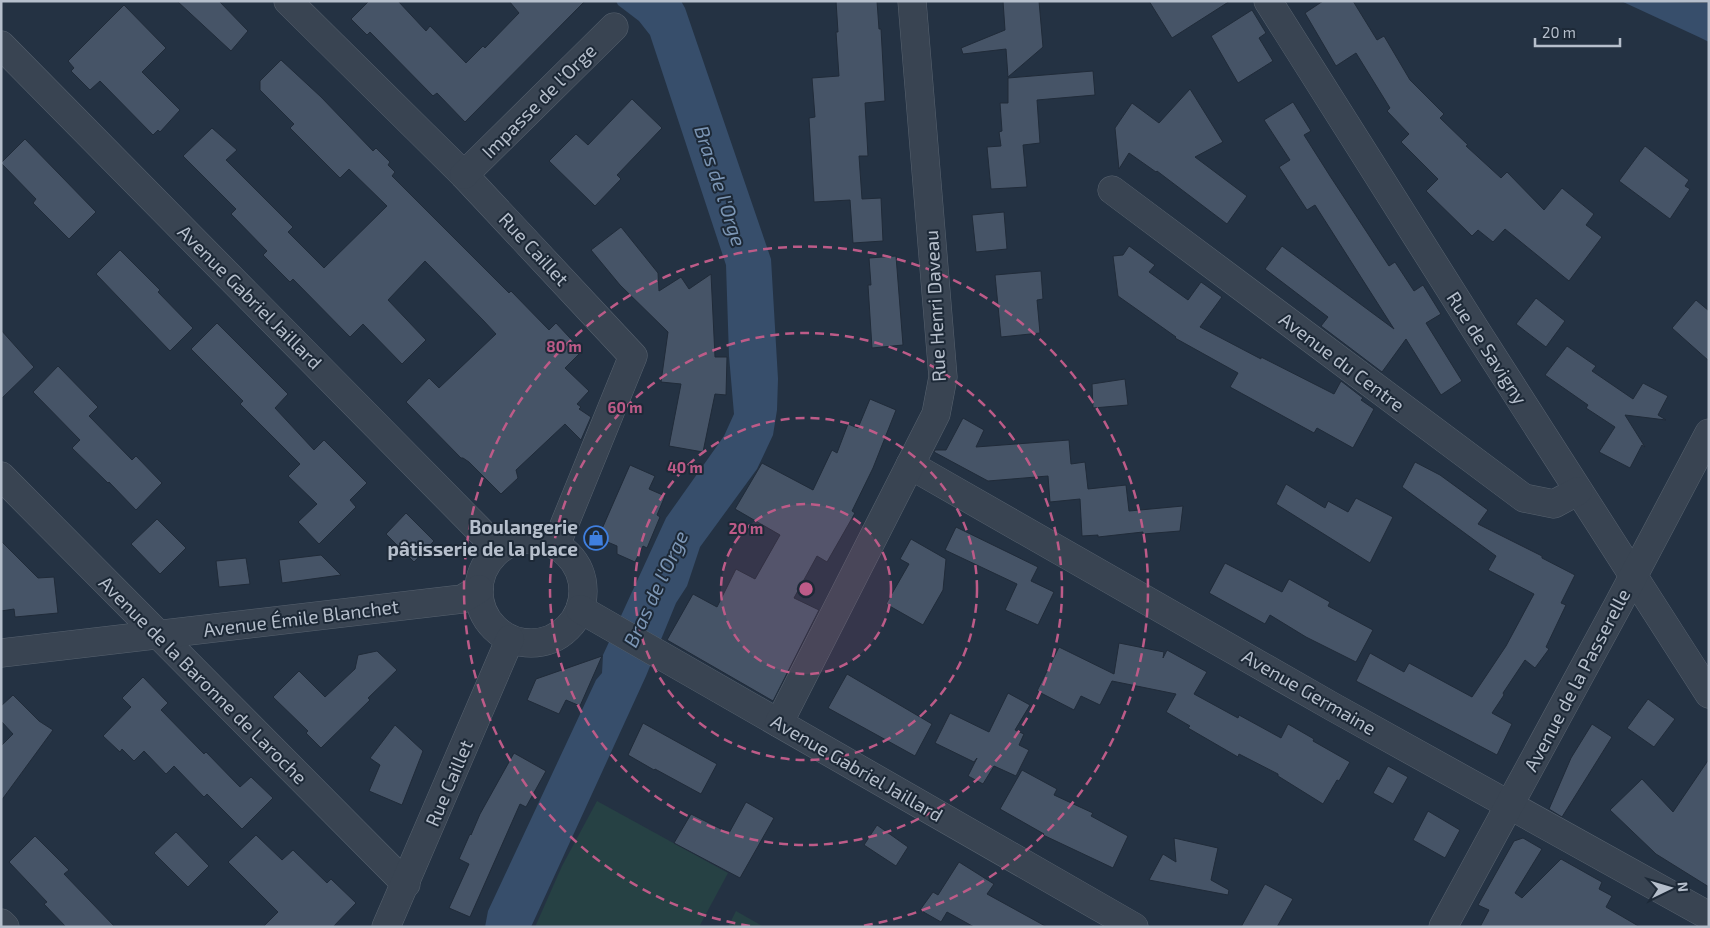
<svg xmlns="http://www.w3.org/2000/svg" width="1710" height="928" font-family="'Exo 2',sans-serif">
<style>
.green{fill:#264144}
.water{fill:#374e6b}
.building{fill:#465467;stroke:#202b39}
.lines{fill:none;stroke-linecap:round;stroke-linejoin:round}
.minor-casing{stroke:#57626f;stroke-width:29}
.minor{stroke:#394452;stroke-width:28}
.ring{fill:none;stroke:#bd5b88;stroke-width:2.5;stroke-dasharray:9 6}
.labels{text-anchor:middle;stroke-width:4;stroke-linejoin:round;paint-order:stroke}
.street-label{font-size:19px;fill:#b6bfcc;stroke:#1d2937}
.poi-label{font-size:19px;font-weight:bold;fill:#b6bfcc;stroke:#1d2937;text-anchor:end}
.water-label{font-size:20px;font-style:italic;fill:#7c96b5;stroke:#1d2937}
.centre{fill:#bd5b88;stroke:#1d2937;stroke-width:2.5}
.ring-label{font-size:15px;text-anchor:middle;font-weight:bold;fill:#bd5b88;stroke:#1d2937;stroke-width:4;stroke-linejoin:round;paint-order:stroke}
</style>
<rect width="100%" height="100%" fill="#243243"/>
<g class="green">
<path d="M597,801L728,873L699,927H535L562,866Z"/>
<path d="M736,911L764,927H728Z"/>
</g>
<g class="water">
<path d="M616,1H681L685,8L771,259L778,379L777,410L773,435L757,469L700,547L687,586L676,603L646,676L531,927H485L488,911L596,680L602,673L603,655L666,518L724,436L734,414L729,356L726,265L650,35L639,21L618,5Z"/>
<path d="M1621,1L1709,3V42L1701,38Z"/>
</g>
<g class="building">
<path d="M177,1H219L248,31L231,51Z"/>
<path d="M369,1H398L426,31L430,26L466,63L483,46L485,48L519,13L509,1H585L465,122L437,93L433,96L370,32L367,35L351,19Z"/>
<path d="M836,1H877L879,29H881L885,101L865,103L868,156H859L862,199L881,198L883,241L853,243L850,200L814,202L809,118L815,117L812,78L839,76L836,32H838Z"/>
<path d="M1003,1H1039L1043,47L1008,77L1006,49L963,54L961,48L1005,30Z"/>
<path d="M1149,1H1230L1172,38Z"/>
<path d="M1323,1H1353L1377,40L1384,36L1410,80L1444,114L1440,118L1468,145L1466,146L1501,178L1507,172L1544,210L1562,188L1594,214L1586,225L1602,237L1569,281L1505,229L1493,242L1478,230L1472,236L1426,191L1438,179L1401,142L1409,134L1387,111L1390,108L1356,53L1336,66L1305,13Z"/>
<path d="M124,5L166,48L142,72L180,110L160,132L158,130L153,135L100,81L90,90L71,71L74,68L68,61Z"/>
<path d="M1252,10L1266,33L1259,38L1273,61L1238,83L1211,36Z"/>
<path d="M281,60L321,97L373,151L376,148L390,162L388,165L395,172L392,176L509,293L511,291L549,330L556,323L582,351L565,368L589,391L577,404L581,407L579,409L591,417L581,440L565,424L516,470L518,478L501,494L469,462L463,458H461L406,402L429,378L439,388L496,334L483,320L425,261L388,300L426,340L402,364L363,324L350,337L293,279L290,282L263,255L267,251L231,214L236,209L183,156L212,128L237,150L226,160L293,227L288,232L324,268L387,206L349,169L340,178L290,128L294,124L260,90V81Z"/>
<path d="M1093,71L1095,95L1037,100L1040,143L1023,145L1027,187L991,189L987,147L1001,146L999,132L1002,131L1000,103H1008V78Z"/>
<path d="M1190,89L1223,142L1195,157L1247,196L1227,224L1157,171L1156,172L1129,153L1119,169L1115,128L1132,103L1159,123Z"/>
<path d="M632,99L662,128L617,175L621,179L595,206L549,161L576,134L588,145Z"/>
<path d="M1293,102L1311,131L1304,135L1330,176L1389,266L1395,262L1414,291L1423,285L1441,314L1426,323L1462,381L1441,395L1406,339L1382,372L1321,326L1328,317L1265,269L1282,246L1394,329L1315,205L1307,210L1279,167L1290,160L1264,120Z"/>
<path d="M25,139L96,212L69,239L33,203L36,199L1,163Z"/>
<path d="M1645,146L1689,180L1685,186L1690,189L1670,219L1619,181Z"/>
<path d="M1004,212L1007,249L976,252L972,215Z"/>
<path d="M621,227L658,273L659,291L681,277L689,289L711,274L715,357H727L726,395L715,394L703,452L669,446L681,384L661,382L668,332L620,285L591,250Z"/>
<path d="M1129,246L1155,265L1149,272L1188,300L1201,282L1222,297L1200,327L1261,359V357L1334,394L1341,381L1363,398L1361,400L1374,409L1353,448L1317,428L1314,433L1230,387L1238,373L1175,338L1176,337L1118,296L1113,256L1123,255Z"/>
<path d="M120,250L160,290L158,292L193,328L170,351L96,274Z"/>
<path d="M896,256L903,345L872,348L868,285H871L869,258Z"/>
<path d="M1041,271L1043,299L1037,300L1040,333L1001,337L995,275Z"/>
<path d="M1536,298L1565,321L1546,347L1516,324Z"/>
<path d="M1696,300L1709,311V361L1672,328Z"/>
<path d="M217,323L288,394L275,408L314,450L324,440L367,483L350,500L356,507L319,544L298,522L317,504L288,476L300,464L240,404L243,401L191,349Z"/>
<path d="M1,330L34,367L1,399Z"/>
<path d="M1567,346L1596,366L1592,371L1633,399L1643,383L1668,396L1658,415L1666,420L1625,415L1645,447L1642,445L1630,468L1599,452L1615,427L1586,408L1588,405L1545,375Z"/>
<path d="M58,366L98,407L89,416L132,460L136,456L162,483L136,510L109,482L108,483L72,448L80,440L33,392Z"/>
<path d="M1125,379L1128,405L1093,408L1092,384Z"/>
<path d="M870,399L896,410L873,468L852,511L855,513L827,562L817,556L794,598L819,610L773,701L667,640L693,594L717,607L736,569L755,579L780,535L735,509L762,463L813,490L832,450L837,453L848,424L858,428Z"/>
<path d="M963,418L984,430L976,447L1069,440L1071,464L1085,462L1088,489L1126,485L1129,511L1183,506L1180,531L1143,534V532L1098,537V535L1082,536L1080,499L1050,502L1048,476L988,481L934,452L935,450H946Z"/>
<path d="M1415,462L1440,475L1488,510L1478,524L1542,556V558L1575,575L1561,603L1566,605L1546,647L1549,649L1535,668L1525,660L1503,693L1504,695L1492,713L1512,724L1497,755L1356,681L1370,653L1404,672L1409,663L1472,697L1506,646L1534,594L1488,570L1496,556L1402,487Z"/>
<path d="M630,465L655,476L649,489L665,496L657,515L660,517L647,548L643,546L635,562L617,554V546L598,538Z"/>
<path d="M1286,484L1325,508L1328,501L1348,512L1356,498L1393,517L1370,563L1276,504Z"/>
<path d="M406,513L434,541L414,562L386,534Z"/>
<path d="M157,519L186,548L160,574L131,544Z"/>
<path d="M956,527L1038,567L1031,581L1054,592L1038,625L1005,610L1017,584L945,550Z"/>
<path d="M911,539L946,559L943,590L923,625L886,604L909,564L900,559Z"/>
<path d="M1,541L38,578L54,577L58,613L15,617L14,609L1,611Z"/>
<path d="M321,555L341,575L282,583L279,560Z"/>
<path d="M246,558L250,584L219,587L216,561Z"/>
<path d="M1225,563L1282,592L1289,579L1330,602L1328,606L1373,630L1356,662L1306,637L1270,615L1265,624L1209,593Z"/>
<path d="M1119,643L1164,652L1163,658L1167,650L1207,672L1194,694L1238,718L1239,715L1281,738L1288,724L1314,739L1313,741L1350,762L1339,781L1337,780L1323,804L1278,776V774L1239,754L1238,757L1188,728L1190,726L1166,712L1176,694L1112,681L1100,705L1081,696L1074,710L1037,691L1059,647L1114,674Z"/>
<path d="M377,651L397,670L368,698L370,700L321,748L306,733L308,731L273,697L299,671L325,697L355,669L358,655Z"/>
<path d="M602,656L580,706L566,700L559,714L527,700L536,679Z"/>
<path d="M847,674L932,724L915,756L828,708Z"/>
<path d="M143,677L168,703L161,710L204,754L206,752L240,787L251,777L273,798L242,829L207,794L204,797L174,766L166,774L144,751L134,761L122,749L120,752L103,736L131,707L122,698Z"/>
<path d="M1008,693L1030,705L1015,730L1024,734L1019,745L1029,750L1016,776L994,766L983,784L968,776L977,758L974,762L935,743L950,713L989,732Z"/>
<path d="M13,695L39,721L53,730L1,801V746L13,734L1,721V706Z"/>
<path d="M1648,699L1675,719L1654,747L1627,728Z"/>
<path d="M643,723L717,764L701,794L655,769L654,770L628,755Z"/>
<path d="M1592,724L1612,737L1562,817L1549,809L1571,758Z"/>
<path d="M395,725L423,751L402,805L369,791L380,765L370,758Z"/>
<path d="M514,753L546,771L526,807L520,804L470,917L449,908L469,864L459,859L470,834L471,835L480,814Z"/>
<path d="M1709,759V887L1656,854L1610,810L1642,779L1673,812Z"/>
<path d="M1388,766L1408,777L1393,804L1373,793Z"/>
<path d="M1022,770L1057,789L1054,795L1093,813L1091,816L1128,836L1113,868L1043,835L1044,834L1000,809Z"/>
<path d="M746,802L774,818L740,878L674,843L691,814L729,833Z"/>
<path d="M1428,811L1460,830L1445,858L1413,840Z"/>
<path d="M877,825L908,847L896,866L864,845Z"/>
<path d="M176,832L209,866L188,887L154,853Z"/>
<path d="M256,835L282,860L293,850L327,883L331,879L356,903L333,927H263L278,912L228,862Z"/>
<path d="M35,836L69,870L64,874L115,927H66L44,904L47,902L9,862Z"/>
<path d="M1174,838L1218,848L1211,880L1229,890L1228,895L1149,880L1163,854L1176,862Z"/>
<path d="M1523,838L1542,849L1515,893L1522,898L1561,859L1602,882L1599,889L1612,896L1606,907L1640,927H1480L1489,910L1478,905L1514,841Z"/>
<path d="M959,862L994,884L987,894L1047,927H974L947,912L941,922L920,910L933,892L938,895Z"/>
<path d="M1265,884L1293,899L1277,927H1241Z"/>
</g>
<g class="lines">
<g class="minor-casing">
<g id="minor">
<path d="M288,1L464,175L633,356L556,545"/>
<path d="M1268,1L1477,332L1709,694"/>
<path d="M1,45L498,549"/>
<path d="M464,175L614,27"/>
<path d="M1112,190L1524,498L1554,504L1578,491"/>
<path d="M910,465L1333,707L1709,916"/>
<path d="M1,476L406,884"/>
<circle cx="531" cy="591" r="52"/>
<path d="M580,609L1134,927"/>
<path d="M1,653L462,599L479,589"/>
<path d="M779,723L936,414L943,377L912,1"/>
<path d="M1,923L5,927"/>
<path d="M386,927L510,639"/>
<path d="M1443,927L1618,605L1709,433"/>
</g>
</g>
<use href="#minor" class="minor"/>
</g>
<circle cx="806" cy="589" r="85" fill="#bd5b88" fill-opacity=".12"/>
<g class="ring">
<circle cx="806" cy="589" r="85"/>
<circle cx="806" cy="589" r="171"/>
<circle cx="806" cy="589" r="256"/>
<path d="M750 926A342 342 0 1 1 862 926"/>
</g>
<defs>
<g id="shop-ring" transform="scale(1.25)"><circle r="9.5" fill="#1d2937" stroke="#3f7fe0" stroke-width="1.5"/><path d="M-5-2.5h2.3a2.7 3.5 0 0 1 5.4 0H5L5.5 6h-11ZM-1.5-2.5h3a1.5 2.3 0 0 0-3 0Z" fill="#3f7fe0"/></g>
</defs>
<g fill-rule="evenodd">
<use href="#shop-ring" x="596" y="538"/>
</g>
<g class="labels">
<g class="street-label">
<text transform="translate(539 101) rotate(-45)" y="7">Impasse de l'Orge</text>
<text transform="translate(534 249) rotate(47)" y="7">Rue Caillet</text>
<text transform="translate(250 297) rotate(45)" y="7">Avenue Gabriel Jaillard</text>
<text transform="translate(935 306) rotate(-93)" y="7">Rue Henri Daveau</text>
<text transform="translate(1487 348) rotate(57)" y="7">Rue de Savigny</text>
<text transform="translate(1342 362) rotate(37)" y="7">Avenue du Centre</text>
<text transform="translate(301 618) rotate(-7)" y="7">Avenue Émile Blanchet</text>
<text transform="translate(203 680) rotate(45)" y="7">Avenue de la Baronne de Laroche</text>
<text transform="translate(1577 680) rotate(-62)" y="7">Avenue de la Passerelle</text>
<text transform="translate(1309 692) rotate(30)" y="7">Avenue Germaine</text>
<text transform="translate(857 768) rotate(30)" y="7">Avenue Gabriel Jaillard</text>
<text transform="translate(449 783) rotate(-67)" y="7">Rue Caillet</text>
</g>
<g class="poi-label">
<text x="578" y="534">Boulangerie<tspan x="578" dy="22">pâtisserie de la place</tspan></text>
</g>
<g class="water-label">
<text transform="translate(720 186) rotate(72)" y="7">Bras de l'Orge</text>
<text transform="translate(656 589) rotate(-65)" y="7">Bras de l'Orge</text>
</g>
</g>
<circle cx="806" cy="589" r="8" class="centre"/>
<g class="ring-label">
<text x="564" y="352">80 m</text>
<text x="625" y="413">60 m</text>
<text x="685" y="473">40 m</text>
<text x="746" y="534">20 m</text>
</g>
<rect width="1710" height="928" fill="none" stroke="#b6bfcc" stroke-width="5"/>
<g transform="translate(1670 888) rotate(85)" stroke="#1d2937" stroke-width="4" paint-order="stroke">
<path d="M0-4L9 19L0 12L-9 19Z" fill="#b6bfcc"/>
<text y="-8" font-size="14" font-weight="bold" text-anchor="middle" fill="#b6bfcc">N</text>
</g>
<path d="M1535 38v8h85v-8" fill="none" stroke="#b6bfcc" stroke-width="2.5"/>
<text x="1542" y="38" font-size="15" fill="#b6bfcc" stroke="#1d2937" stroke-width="4" paint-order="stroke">20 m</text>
</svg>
